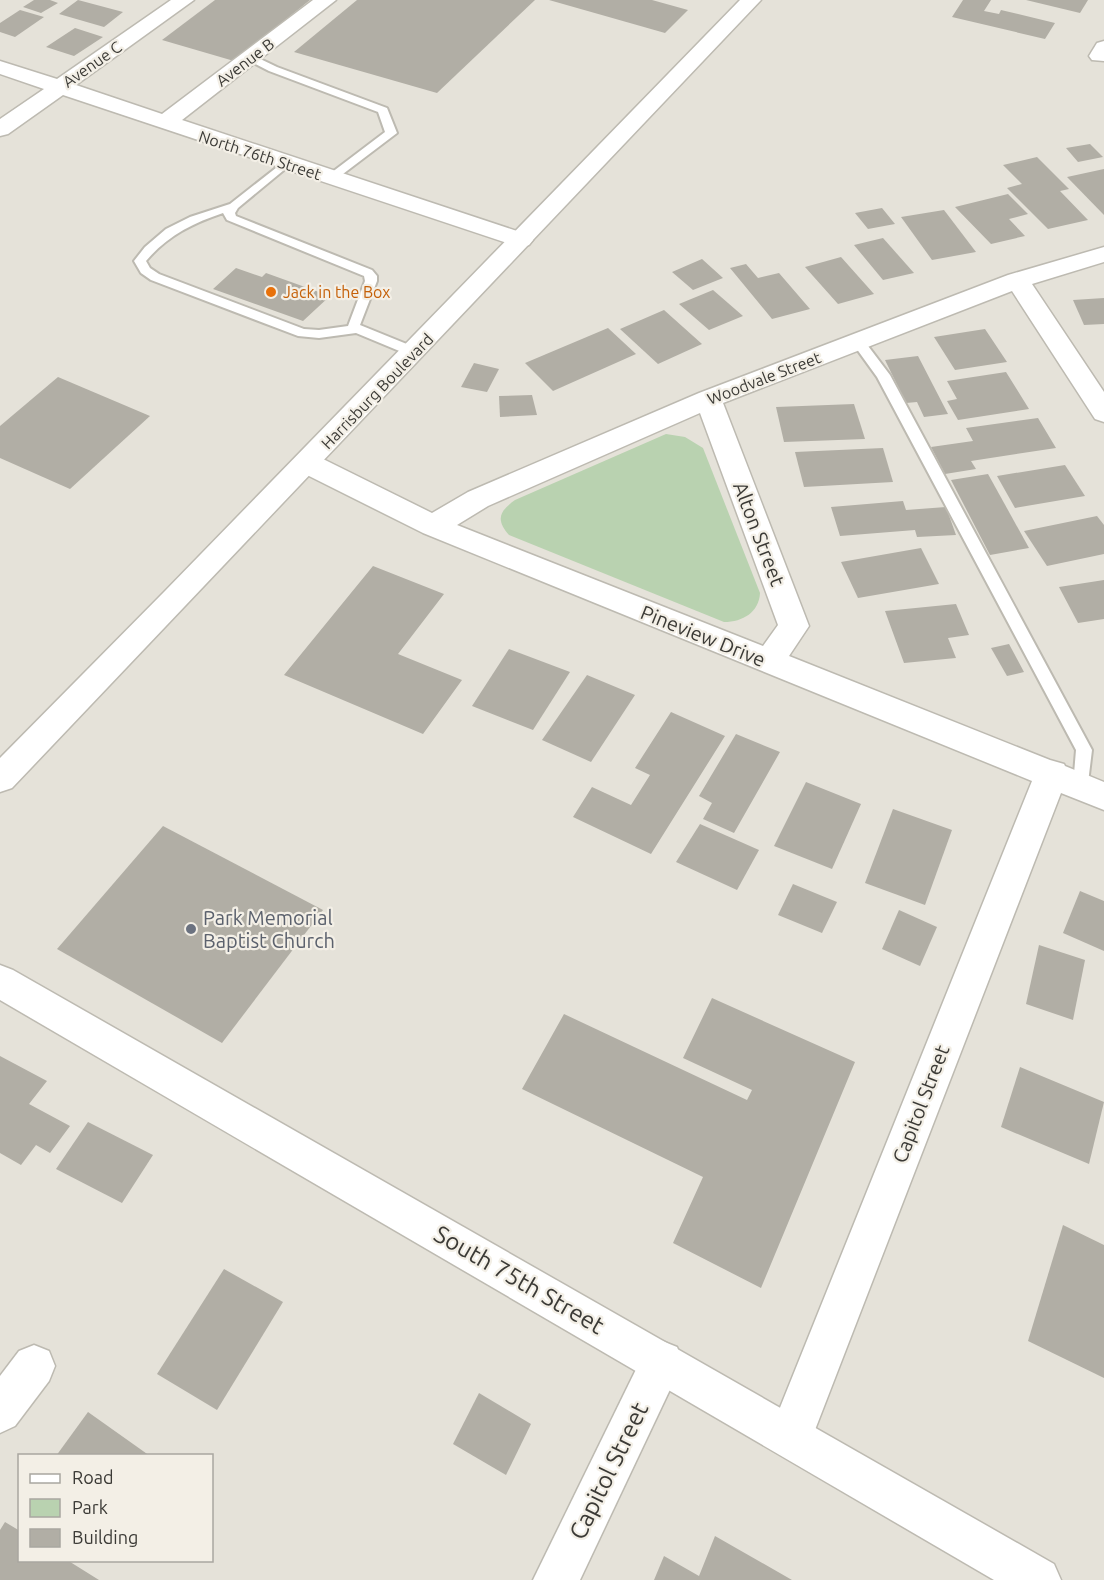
<svg xmlns="http://www.w3.org/2000/svg" width="1104" height="1580" font-family="Ubuntu,sans-serif">
<style>
.green{fill:#b9d2b0}
.building{fill:#b1aea5}
.lines{fill:none;stroke-linecap:round;stroke-linejoin:round}
.service-casing{stroke:#bdbab1;stroke-width:4}
.minor-casing{stroke:#bdbab1;stroke-width:3}
.secondary-casing{stroke:#bdbab1;stroke-width:3}
.service{fill:#fff;fill-rule:evenodd}
.minor{fill:#fff;fill-rule:evenodd}
.secondary{fill:#fff;fill-rule:evenodd}
.food-dot{fill:#e8710a;stroke:#f3efe6;stroke-width:2}
.worship-dot{fill:#6b7280;stroke:#f3efe6;stroke-width:2}
.labels{text-anchor:middle;stroke-width:4.5;stroke-linejoin:round;paint-order:stroke}
.far-street-label{font-size:16px;fill:#3b3a36;stroke:#f3efe6}
.far-food-label{font-size:16px;fill:#c56008;stroke:#f3efe6;text-anchor:start}
.street-label{font-size:20px;fill:#3b3a36;stroke:#f3efe6}
.worship-label{font-size:20px;fill:#5b616d;stroke:#f3efe6;text-anchor:start}
.near-street-label{font-size:24px;fill:#3b3a36;stroke:#f3efe6}
</style>
<rect width="100%" height="100%" fill="#e5e2d9"/>
<path class="green" d="M666,434L685,437L703,448L760,593C759,612 743,622 724,622L509,535C495,519 500,511 515,500Z"/>
<g class="building">
<path d="M34,0H50L58,3L41,13L23,7Z"/>
<path d="M78,0L123,12L104,27L59,14Z"/>
<path d="M215,0H310L234,61L162,40Z"/>
<path d="M357,0H535L437,93L294,52Z"/>
<path d="M549,0H652L688,10L665,33Z"/>
<path d="M963,0H991L984,11L999,14L1001,10L1055,23L1045,39L952,17Z"/>
<path d="M1026,0H1088L1080,13Z"/>
<path d="M20,10L44,17L15,37L0,32V23Z"/>
<path d="M75,28L103,37L74,56L46,47Z"/>
<path d="M1090,144L1103,157L1078,162L1066,148Z"/>
<path d="M1037,157L1069,189L1060,191L1088,220L1048,229L1007,188L1022,184L1003,165Z"/>
<path d="M1104,169V215L1067,177Z"/>
<path d="M1008,194L1028,214L1009,219L1025,236L991,244L955,207Z"/>
<path d="M882,208L895,224L868,229L855,213Z"/>
<path d="M944,210L976,252L932,260L901,217Z"/>
<path d="M883,238L914,273L883,280L854,245Z"/>
<path d="M841,257L874,294L838,304L805,267Z"/>
<path d="M702,259L723,278L693,290L672,272Z"/>
<path d="M746,264L758,278L779,273L810,309L772,319L730,268Z"/>
<path d="M236,268L262,277L266,273L330,296L303,321L213,289Z"/>
<path d="M713,290L743,316L709,330L679,304Z"/>
<path d="M1104,298V324L1084,325L1073,300Z"/>
<path d="M664,310L702,344L658,364L620,329Z"/>
<path d="M608,328L636,354L553,391L525,363Z"/>
<path d="M985,329L1007,362L955,370L934,337Z"/>
<path d="M918,356L948,414L924,417L917,402L906,403L885,360Z"/>
<path d="M474,363L499,369L487,392L461,387Z"/>
<path d="M1006,372L1029,409L958,420L947,401L957,399L947,381Z"/>
<path d="M58,377L150,416L70,489L0,458V426Z"/>
<path d="M532,395L537,415L500,417L499,396Z"/>
<path d="M854,404L865,439L784,442L776,407Z"/>
<path d="M1038,418L1056,448L971,461L976,469L945,474L931,447L973,441L966,428Z"/>
<path d="M883,448L893,482L804,487L795,452Z"/>
<path d="M1065,465L1085,496L1015,508L997,476Z"/>
<path d="M988,474L1029,548L990,555L951,480Z"/>
<path d="M903,501L906,510L946,507L956,535L917,537L915,530L840,536L831,507Z"/>
<path d="M1097,516L1104,525V554L1047,566L1024,531Z"/>
<path d="M921,548L939,584L858,598L841,562Z"/>
<path d="M373,566L444,594L398,654L462,680L423,734L284,675Z"/>
<path d="M1104,580V619L1078,623L1059,587Z"/>
<path d="M956,604L969,635L948,638L956,658L904,663L885,611Z"/>
<path d="M1009,644L1024,672L1007,676L991,648Z"/>
<path d="M509,649L570,672L533,730L472,706Z"/>
<path d="M587,675L635,695L591,762L542,740Z"/>
<path d="M671,712L725,736L651,854L573,817L592,787L631,805L650,775L635,768Z"/>
<path d="M736,734L780,752L734,833L703,819L712,803L699,796Z"/>
<path d="M806,782L861,804L832,869L774,846Z"/>
<path d="M893,809L952,830L925,905L865,883Z"/>
<path d="M700,824L759,850L737,890L676,862Z"/>
<path d="M163,826L323,910L222,1043L57,949Z"/>
<path d="M793,884L837,902L822,933L778,915Z"/>
<path d="M1080,891L1104,901V951L1063,933Z"/>
<path d="M899,910L937,927L920,966L882,949Z"/>
<path d="M1039,945L1085,960L1073,1020L1026,1004Z"/>
<path d="M712,998L855,1062L761,1288L673,1243L703,1177L522,1089L564,1014L747,1100L752,1090L683,1058Z"/>
<path d="M0,1056L47,1081L29,1104L70,1126L50,1153L36,1145L21,1165L0,1153Z"/>
<path d="M1020,1067L1104,1102L1089,1164L1001,1127Z"/>
<path d="M88,1122L153,1155L122,1203L56,1169Z"/>
<path d="M1063,1225L1104,1245V1378L1028,1341Z"/>
<path d="M224,1269L283,1302L217,1410L157,1374Z"/>
<path d="M479,1393L531,1424L506,1475L453,1444Z"/>
<path d="M88,1412L150,1456H56Z"/>
<path d="M5,1522L20,1531V1560H67L99,1580H0V1530Z"/>
<path d="M715,1536L792,1580H654L664,1556L699,1576Z"/>
</g>
<g class="lines">
<g class="service-casing">
<g id="service">
<path d="M250,54L277,67L387,108L397,133L335,180H327V176L385,132L378,112L269,71L246,59L245,57Z"/>
<path d="M286,160L290,161V165L238,208L235,213L236,216L372,270L377,276V281L360,325L419,349L420,352L419,355H409L356,333L319,338L298,336L151,280L141,273L134,261L145,247L166,229L190,217L230,204ZM223,213L227,220L364,276L365,281L348,326L319,330L304,329L159,274L150,268L146,261C167,236 193,223 223,213Z"/>
<path d="M857,337L862,338L890,375L1092,750L1087,791L1081,793L1075,791L1073,786L1076,750L877,377L851,341Z"/>
</g>
</g>
<g class="minor-casing">
<g id="minor">
<path d="M171,0H194L76,85L162,114L313,0H336L182,120L529,235L533,240L529,245L521,247L513,245L63,95L8,134L0,136V119L44,89L0,74V61L57,79Z"/>
<path d="M1104,41V61L1092,60L1089,56L1097,43Z"/>
<path d="M1104,247V262L1032,284L1104,392V422L1095,419L1012,291L723,403L809,626L789,656L1050,760L1064,764L1065,766L1104,782V810L1061,793L813,1435L806,1450L791,1457L776,1450L769,1435L1032,781L423,533L297,470L293,463L297,456L307,454L317,456L432,513L468,492L699,393L1008,275ZM700,413L778,625L763,646L457,525L488,506Z"/>
<path d="M662,1341L677,1347L683,1362L580,1580H533L647,1347Z"/>
<path d="M34,1345L49,1351L55,1366L49,1381L15,1426L0,1433V1376L19,1351Z"/>
</g>
</g>
<g class="secondary-casing">
<g id="secondary">
<path d="M740,0H761L12,788L0,792V758L165,591Z"/>
<path d="M0,965L13,970L1054,1564L1061,1580H994L0,1000Z"/>
</g>
</g>
<use href="#service" class="service"/>
<use href="#minor" class="minor"/>
<use href="#secondary" class="secondary"/>
</g>
<circle class="food-dot" cx="271" cy="292" r="6"/>
<circle class="worship-dot" cx="191" cy="929" r="6"/>
<g class="labels">
<g class="far-street-label">
<text transform="translate(245 62) rotate(-37)" y="6">Avenue B</text>
<text transform="translate(92 64) rotate(-35)" y="6">Avenue C</text>
<text transform="translate(260 155) rotate(18)" y="6">North 76th Street</text>
<text transform="translate(764 378) rotate(-21)" y="6">Woodvale Street</text>
<text transform="translate(377 391) rotate(-46)" y="6">Harrisburg Boulevard</text>
</g>
<g class="far-food-label">
<text x="283" y="298">Jack in the Box</text>
</g>
<g class="street-label">
<text transform="translate(759 534) rotate(69)" y="7">Alton Street</text>
<text transform="translate(703 636) rotate(22)" y="7">Pineview Drive</text>
<text transform="translate(921 1104) rotate(-69)" y="7">Capitol Street</text>
</g>
<g class="worship-label">
<text x="203" y="925">Park Memorial<tspan x="203" dy="23">Baptist Church</tspan></text>
</g>
<g class="near-street-label">
<text transform="translate(519 1280) rotate(30)" y="8">South 75th Street</text>
<text transform="translate(609 1471) rotate(-64)" y="8">Capitol Street</text>
</g>
</g>
<rect x="18" y="1454" width="195" height="108" fill="#f3efe6" stroke="#a9a7a0" stroke-width="1.5"/>
<rect x="30" y="1474" width="30" height="9" fill="#ffffff" stroke="#a9a7a0" stroke-width="1.5"/>
<text x="72" y="1484" font-size="18" fill="#3b3a36">Road</text>
<rect x="30" y="1499" width="30" height="18" fill="#b9d2b0" stroke="#a9a7a0" stroke-width="1.5"/>
<text x="72" y="1514" font-size="18" fill="#3b3a36">Park</text>
<rect x="30" y="1529" width="30" height="18" fill="#b1aea5" stroke="#a9a7a0" stroke-width="1.5"/>
<text x="72" y="1544" font-size="18" fill="#3b3a36">Building</text>
</svg>
